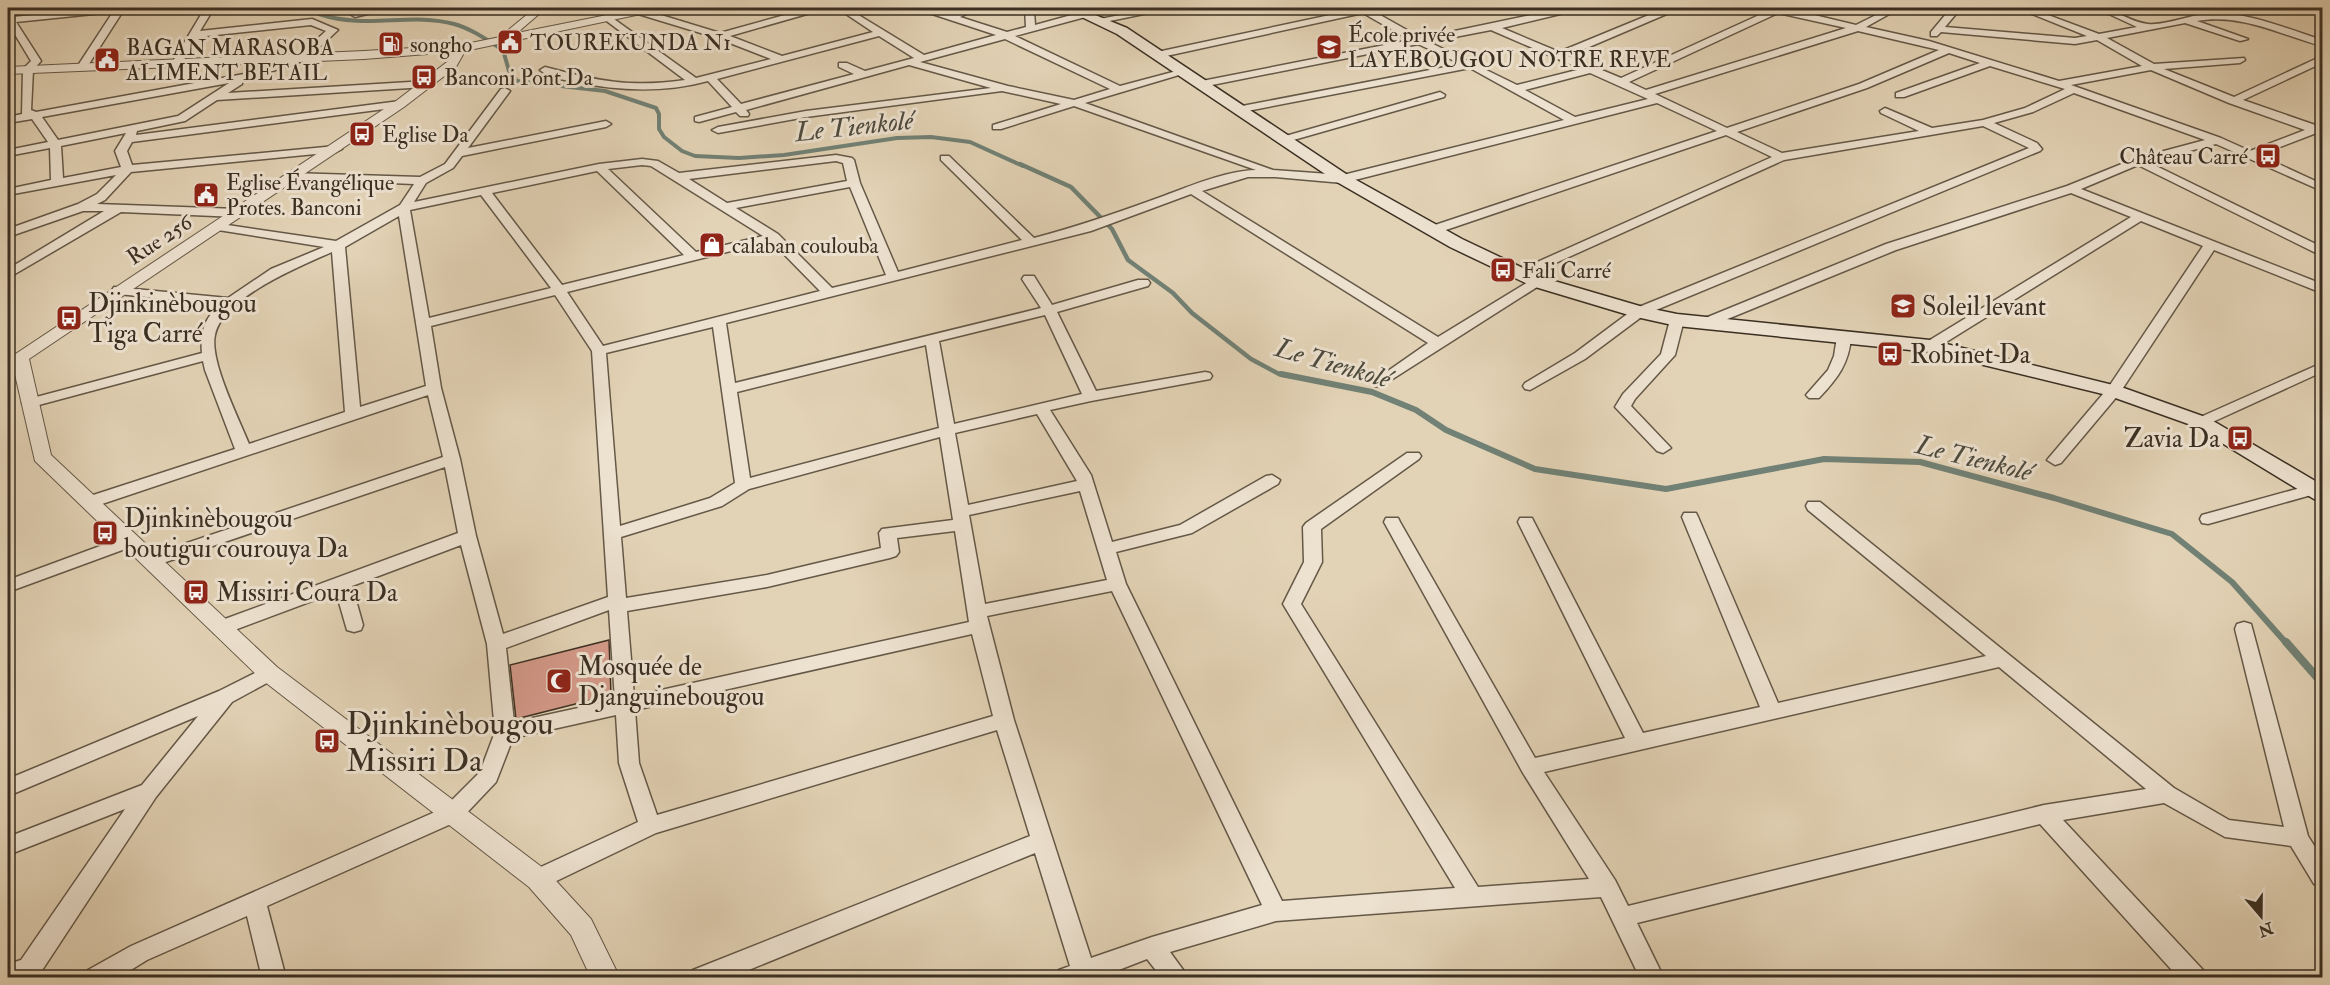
<svg xmlns="http://www.w3.org/2000/svg" width="2330" height="985" font-family="'IM FELL Double Pica',serif">
<style>
.lines{fill:none;stroke-linecap:round;stroke-linejoin:round}
.stream-far3{stroke:#718175;stroke-width:4}
.stream-far2{stroke:#718175;stroke-width:4.5}
.stream-far1{stroke:#718175;stroke-width:6}
.stream{stroke:#718175;stroke-width:8}
.building{fill:#d59a8a;stroke:#3a2f22;stroke-width:1.5}
.minor-casing{stroke:#645847;stroke-width:3}
.tertiary-casing{stroke:#645847;stroke-width:2}
.secondary-casing{stroke:#3a2f22;stroke-width:3}
.minor{fill:#ede2d0;fill-rule:evenodd}
.tertiary{fill:#ede2d0;fill-rule:evenodd}
.secondary{fill:#ede2d0;fill-rule:evenodd}
.labels{text-anchor:middle;stroke-width:6;stroke-linejoin:round;paint-order:stroke}
.far-poi-label{font-size:22px;fill:#3a2f22;stroke:#ede2d0;text-anchor:start}
.far-street-label{font-size:22px;fill:#3a2f22;stroke:#ede2d0}
.poi-label{font-size:26px;fill:#3a2f22;stroke:#ede2d0;text-anchor:start}
.water-label{font-size:27px;font-style:italic;fill:#4c4a3e;stroke:#ede2d0}
.near-poi-label{font-size:32px;fill:#3a2f22;stroke:#ede2d0;text-anchor:start}
</style>
<rect width="100%" height="100%" fill="#e3d3b6"/>
<filter id="stains"><feTurbulence type="fractalNoise" baseFrequency=".00333" numOctaves="4"/><feColorMatrix values="0 0 0 0 .2 0 0 0 0 .09 0 0 0 0 .02 0 0 0 .5 -.17"/></filter>
<radialGradient id="worn" r=".72"><stop offset=".6" stop-color="#630" stop-opacity="0"/><stop offset="1" stop-color="#630" stop-opacity=".3"/></radialGradient>
<g class="lines">
<path class="stream-far3" d="M317,8L319,14C367,30 410,12 454,24C472,29 487,40 503,50L509,71L517,81L605,91L656,108L659,114V129L664,137L682,151L695,156L739,158L784,155L897,138L931,137L970,142L1023,166"/>
<path class="stream-far2" d="M1020,164L1071,187L1112,229L1128,260L1173,293L1192,313L1251,359L1279,374L1289,376"/>
<path class="stream-far1" d="M1281,374L1372,392L1416,410L1446,430L1535,469L1666,489L1824,459L1920,462L2054,498L2172,534L2232,582L2287,644"/>
<path class="stream" d="M2286,642L2322,683"/>
</g>
<path class="building" d="M609,640L611,695L516,719L510,665Z"/>
<g class="lines">
<g class="minor-casing">
<g id="minor">
<path d="M105,8H132L123,11L87,67L82,70L77,67L113,12L16,22L41,61L33,70L31,110L36,112L244,74L298,56L326,31L311,25L197,37L181,65H173L172,63L205,8H214L200,31L312,19L338,30L306,60L242,81V84L228,93L426,81L431,84L426,87L217,100L185,121L137,131L136,135L400,101L405,104L400,107L132,142L127,151L132,165L336,146L342,149L336,152L131,172L105,200L97,204L238,209L244,213L238,217L121,212L8,278V269L104,211H83L8,237V229L78,204L97,194L116,175L8,195V189L51,180L50,148L8,156V150L48,142L32,119L8,123V117L22,114L23,69L31,61L8,23V13L13,17ZM229,83L178,116L58,140L42,117ZM126,133L115,151L121,167L63,178L61,146Z"/>
<path d="M376,8H393L355,17L350,14Z"/>
<path d="M638,8L720,33L810,8H822L821,10L730,36L782,56L873,32L837,8H847L924,55L996,35L920,10L919,8C930,8 939,13 949,14C958,14 969,8 979,8L960,17L1007,32L1026,27L1025,8H1038L1034,11L1035,25L1086,11L1089,12V16L1015,36L1120,86L1184,69L1189,72L1085,103L1273,170L1343,175L1564,120L1470,68L1242,112L1237,109L1242,106L1461,64L1418,44L1202,87L1197,84L1202,81L1410,40L1363,13L1157,58L1152,55L1157,52L1363,8H1377L1373,11L1421,38L1564,8H1578L1577,10L1502,28L1559,52L1666,8H1677L1676,10L1568,56L1621,78L1768,11L1764,8H1785L1856,25L1890,8H1900L1866,27L1929,41L2059,81L2142,66L2097,40L2075,44L1941,32L1937,36H1931V32L1946,14L1926,8L1950,10L1952,8H1961L1945,27L2075,38L2087,36L2017,8H2029L2099,34L2137,27L2096,8C2115,8 2129,22 2148,24C2164,26 2193,14 2211,13C2249,12 2287,29 2322,40V46C2281,35 2241,13 2197,21L2248,39L2240,41L2185,23L2107,38L2154,64L2244,58L2245,60L2240,63L2164,69L2234,97L2322,56V63L2243,100L2321,127L2322,129L2319,132L2259,155L2322,184V191L2216,144L2148,162L2322,247V256L2138,165L2081,189L2322,284V293L2214,250L2119,394L2061,463L2055,465L2047,460L2108,388L2203,246L2141,221L1935,349H1925L1923,346L1925,343L2131,217L2071,193L1896,250L1708,327L1703,328L1696,324L1698,321L1886,244L2067,186L2134,159L2205,140L2074,93L2033,112L1994,123L2037,143L2042,149L2040,151L1644,315L1585,359L1530,390L1525,389L1523,386L1525,383L1575,353L1634,309L2029,148L1983,126L1784,160L1520,279L1513,275L1515,272L1772,157L1726,135L1437,233L1433,234L1427,230L1429,227L1717,131L1657,103L1343,183L1275,177H1248L1202,191L1438,337L1533,279L1538,278L1545,282L1380,387L1375,386L1373,383L1375,380L1428,343L1191,194L1091,231L726,323L735,383L1041,308L1022,279L1024,276H1034L1052,305L1138,280H1148L1150,283L1148,286L1057,312L1096,391L1205,372L1210,373L1212,376L1210,379L1091,401L1050,410L1091,475L1112,542L1180,525L1266,476L1272,475L1280,480L1278,484L1192,533L1116,552L1126,584L1282,901L1455,888L1283,604L1304,562L1303,527L1306,523L1407,453H1419L1421,456L1419,459L1321,529L1322,562L1301,604L1478,887L1589,879L1523,773L1384,522L1386,518H1398L1400,522L1535,758L1625,738L1518,522L1520,518H1532L1534,522L1643,733L1760,707L1682,517L1684,513H1696L1698,517L1778,703L1986,656L1808,510L1806,506L1808,502H1820L2174,788L2229,820L2284,827L2235,629L2237,624L2244,622L2251,624L2308,836L2322,858V886L2314,884L2291,846L2225,837L2164,803L2063,820L2203,970L2207,978H2179L2040,824L1637,923L1664,978H1640L1601,897L1276,921L1170,952L1189,978H1162L1147,959L1098,978H1055L1059,970L1070,966L1035,853L729,978H689L693,970L1030,836L997,730L656,833L546,886L538,889L530,886L527,879L530,872L638,822L619,763L616,715L513,738L496,782L460,820L267,906L286,978H262L247,916L147,960L118,978H84L88,970L131,946L444,808L480,772L495,732L487,644L461,545L352,586L363,625L361,630L354,632L347,630L336,592L221,635L214,633L212,628L214,623L458,533L445,467L157,565H145L142,561L145,557L443,457L428,395L96,506H84L82,502L84,498L235,449L205,370L203,361L35,406H25L22,403L25,400L202,353C200,333 204,318 220,305L119,294L112,290L114,287L228,298L271,269L324,247L218,230L212,226L214,223L336,241L400,205L414,184L295,179L291,177V173L420,177L445,164L501,89L505,88L510,91L468,148L606,121L611,124L606,127L462,156L453,168L426,183L414,202L599,164L642,159L658,161L679,173L836,155L852,158L854,160L860,183L898,272L1022,240L941,160V156H949L1034,238C1076,227 1117,213 1158,198C1188,187 1224,171 1256,170L1074,106L1001,129H993V125L1061,104L1002,91L806,117L718,133L712,130L718,127L806,111L991,88L909,65L746,110L749,114L748,116H740L736,112L699,122L695,121V117L732,107L708,81C664,93 619,91 575,82C564,80 548,77 540,70L545,67C598,81 630,88 685,80L604,19L602,17L607,14L696,78L771,59L717,38L635,13L633,11ZM1778,13L1846,28L1646,90L1629,82ZM1491,30L1581,69L1517,85L1429,42ZM1858,31L1939,50L1859,84L1727,128L1655,94ZM879,36L914,58L865,71L847,63H839V67L854,74L741,104L717,79ZM1005,39L1110,89L1074,100L1008,86L920,62ZM1949,53L1980,63L1896,93V97H1904L1990,66L2065,89L2025,108L1983,120L1932,128L1885,108L1880,111L1881,113L1919,131L1782,153L1737,132L1867,88ZM2151,70L2229,103L2305,130L2250,151L2221,138L2071,85ZM1590,73L1648,99L1575,117L1525,90ZM836,161L843,163L847,181L727,203L689,179ZM642,165L651,166L763,236L696,252L608,169ZM597,171L684,255L562,285L492,193ZM850,187L886,275L832,288L778,234L736,208ZM481,195L551,288L429,318L410,210ZM399,216L426,386L360,407L345,247ZM771,241L820,291L603,346L567,292ZM332,252L345,412L249,444C239,419 209,360 215,335C222,298 300,266 332,252ZM555,295L592,351L608,597L503,634L476,536L460,459L441,388L431,326ZM1045,315L1082,394L954,424L939,341ZM713,327L735,483L710,498L620,526L606,353ZM926,345L939,428L750,478L737,392ZM1037,414L1077,481L968,505L955,433ZM940,437L953,520L882,529L879,533L881,548L767,575L626,598L621,537L722,506L749,489ZM1080,491L1107,580L985,604L969,515ZM955,531L969,622L634,696L627,611L767,587L890,558L896,556L899,552L897,538ZM1112,591L1262,905L1152,937L1091,958L1014,720L987,616ZM609,610L615,700L514,722L506,648ZM972,634L993,716L657,815L639,763L635,710ZM1999,667L2146,789L2044,805L1628,906L1615,880L1544,772Z"/>
<path d="M1155,8H1173L1100,23L1095,20Z"/>
<path d="M1440,92L1445,95L1444,97L1290,141L1286,142L1280,139L1282,137Z"/>
<path d="M1677,316L1684,320L1675,355L1635,399L1631,406L1671,448L1663,453L1657,451L1615,407L1623,394L1661,354L1670,320Z"/>
<path d="M1844,333L1851,337C1849,364 1837,379 1819,398H1809L1806,395L1828,370L1834,356L1837,337Z"/>
<path d="M2322,363V372L2206,425L2201,427L2193,422L2196,419Z"/>
<path d="M2322,482V492L2208,524L2202,523L2200,519L2202,515Z"/>
<path d="M130,535L136,537L139,541L136,545L8,592V580Z"/>
<path d="M269,666L276,668L279,673L276,678L232,702L156,797L37,978H8V964L21,960L125,809L8,855V837L142,785L198,716L8,796V779L219,691Z"/>
</g>
</g>
<g class="tertiary-casing">
<path id="tertiary" d="M535,8H546L517,33L642,8H660L655,11L465,51L456,67L404,107L29,359L51,455L277,667L547,871L591,919L620,978H591L571,935L529,887L261,679L35,461L11,357L396,101L447,62L453,52L364,59L8,74V67L364,51L461,45L500,37Z"/>
</g>
<g class="secondary-casing">
<path id="secondary" d="M1063,8H1078L1127,28L1349,176L1462,239L1544,278L1643,307L1677,314L1930,340L2121,387L2208,418L2322,485V501L2314,499L2194,426L2107,395L1930,352L1677,326L1632,316L1532,286L1450,247L1337,182L1117,34Z"/>
</g>
<use href="#minor" class="minor"/>
<use href="#tertiary" class="tertiary"/>
<use href="#secondary" class="secondary"/>
</g>
<defs>
<g id="civic-square" transform="scale(1.35)"><rect x="-9" y="-9" width="18" height="18" rx="4" fill="#8f2418" stroke="#ede2d0"/><path d="M-.6-6.5H3V-4.5H.6V-3L4-1V1h2V6H-6V1h2V-1L-.6-3ZM-1.2 2.5V6h2.4V2.5Z" fill="#fff"/></g>
<g id="fuel-square" transform="scale(1.35)"><rect x="-9" y="-9" width="18" height="18" rx="4" fill="#8f2418" stroke="#ede2d0"/><path d="M-5.5-6h7V0h2V4h1.3V-2.5L3-4.5l.8-.8L6-3V5H2.5V1h-1V6h-7ZM-4.2-4.7v3.2H.2V-4.7Z" fill="#fff"/></g>
<g id="school-square" transform="scale(1.35)"><rect x="-9" y="-9" width="18" height="18" rx="4" fill="#8f2418" stroke="#ede2d0"/><path d="M0-5L7-2L0 1L-7-2ZM-4 1L0 2.5L4 1V4Q0 6-4 4Z" fill="#fff"/></g>
<g id="bus-square" transform="scale(1.35)"><rect x="-9" y="-9" width="18" height="18" rx="4" fill="#8f2418" stroke="#ede2d0"/><path d="M-5-6H5V4H4V6H2V4H-2V6H-4V4H-5ZM-3.5-4V0h7V-4ZM-3.5 1.2v1.5H-2V1.2ZM2 1.2v1.5H3.5V1.2Z" fill="#fff"/></g>
<g id="shop-square" transform="scale(1.35)"><rect x="-9" y="-9" width="18" height="18" rx="4" fill="#8f2418" stroke="#ede2d0"/><path d="M-5-2.5h2.3a2.7 3.5 0 0 1 5.4 0H5L5.5 6h-11ZM-1.5-2.5h3a1.5 2.3 0 0 0-3 0Z" fill="#fff"/></g>
<g id="mosque-square" transform="scale(1.35)"><rect x="-9" y="-9" width="18" height="18" rx="4" fill="#8f2418" stroke="#ede2d0"/><path d="M3.5-4.9A6 6 0 1 0 3.5 4.9A5 5 0 1 1 3.5-4.9Z" fill="#fff"/></g>
</defs>
<g fill-rule="evenodd">
<use href="#civic-square" x="510" y="42"/>
<use href="#fuel-square" x="391" y="44"/>
<use href="#school-square" x="1329" y="47"/>
<use href="#civic-square" x="107" y="60"/>
<use href="#bus-square" x="424" y="77"/>
<use href="#bus-square" x="362" y="134"/>
<use href="#bus-square" x="2268" y="156"/>
<use href="#civic-square" x="206" y="195"/>
<use href="#shop-square" x="712" y="245"/>
<use href="#bus-square" x="1503" y="270"/>
<use href="#school-square" x="1903" y="306"/>
<use href="#bus-square" x="69" y="318"/>
<use href="#bus-square" x="1890" y="354"/>
<use href="#bus-square" x="2240" y="438"/>
<use href="#bus-square" x="105" y="533"/>
<use href="#bus-square" x="196" y="592"/>
<use href="#mosque-square" x="559" y="681"/>
<use href="#bus-square" x="327" y="741"/>
</g>
<g class="labels">
<g class="far-poi-label">
<text x="1348" y="42">École privée<tspan x="1348" dy="25">LAYEBOUGOU NOTRE REVE</tspan></text>
<text x="530" y="50">TOUREKUNDA N1</text>
<text x="410" y="52">songho</text>
<text x="126" y="55">BAGAN MARASOBA<tspan x="126" dy="25">ALIMENT BETAIL</tspan></text>
<text x="444" y="85">Banconi Pont Da</text>
<text x="382" y="142">Eglise Da</text>
<text x="2248" y="164" text-anchor="end">Château Carré</text>
<text x="226" y="190">Eglise Évangélique<tspan x="226" dy="25">Protes. Banconi</tspan></text>
<text x="732" y="253">calaban coulouba</text>
<text x="1522" y="278">Fali Carré</text>
</g>
<g class="far-street-label">
<text transform="translate(159 239) rotate(-33)" y="8">Rue 256</text>
</g>
<g class="poi-label">
<text x="88" y="312">Djinkinèbougou<tspan x="88" dy="30">Tiga Carré</tspan></text>
<text x="1922" y="315">Soleil levant</text>
<text x="1910" y="363">Robinet Da</text>
<text x="2220" y="447" text-anchor="end">Zavia Da</text>
<text x="124" y="527">Djinkinèbougou<tspan x="124" dy="30">boutigui courouya Da</tspan></text>
<text x="216" y="601">Missiri Coura Da</text>
<text x="578" y="675">Mosquée de<tspan x="578" dy="30">Djanguinebougou</tspan></text>
</g>
<g class="water-label">
<text transform="translate(854 126) rotate(-6)" y="9">Le Tienkolé</text>
<text transform="translate(1333 363) rotate(16)" y="9">Le Tienkolé</text>
<text transform="translate(1974 458) rotate(14)" y="9">Le Tienkolé</text>
</g>
<g class="near-poi-label">
<text x="346" y="734">Djinkinèbougou<tspan x="346" dy="37">Missiri Da</tspan></text>
</g>
</g>
<rect width="2330" height="985" fill="none" stroke="#e3d3b6" stroke-width="30"/>
<rect x="9" y="9" width="2312" height="967" fill="none" stroke="#3a2f22" stroke-width="3"/>
<rect x="15" y="15" width="2300" height="955" fill="none" stroke="#3a2f22" stroke-width="1.5"/>
<g transform="translate(2261 916) rotate(160)" stroke="#ede2d0" stroke-width="4.5" paint-order="stroke">
<path d="M0-4.5L10 22L0 15L-10 22Z" fill="#3a2f22"/>
<text y="-9" font-size="16" font-weight="bold" text-anchor="middle" fill="#3a2f22">N</text>
</g>
<rect width="100%" height="100%" filter="url(#stains)"/>
<rect width="100%" height="100%" fill="url(#worn)"/>
</svg>
